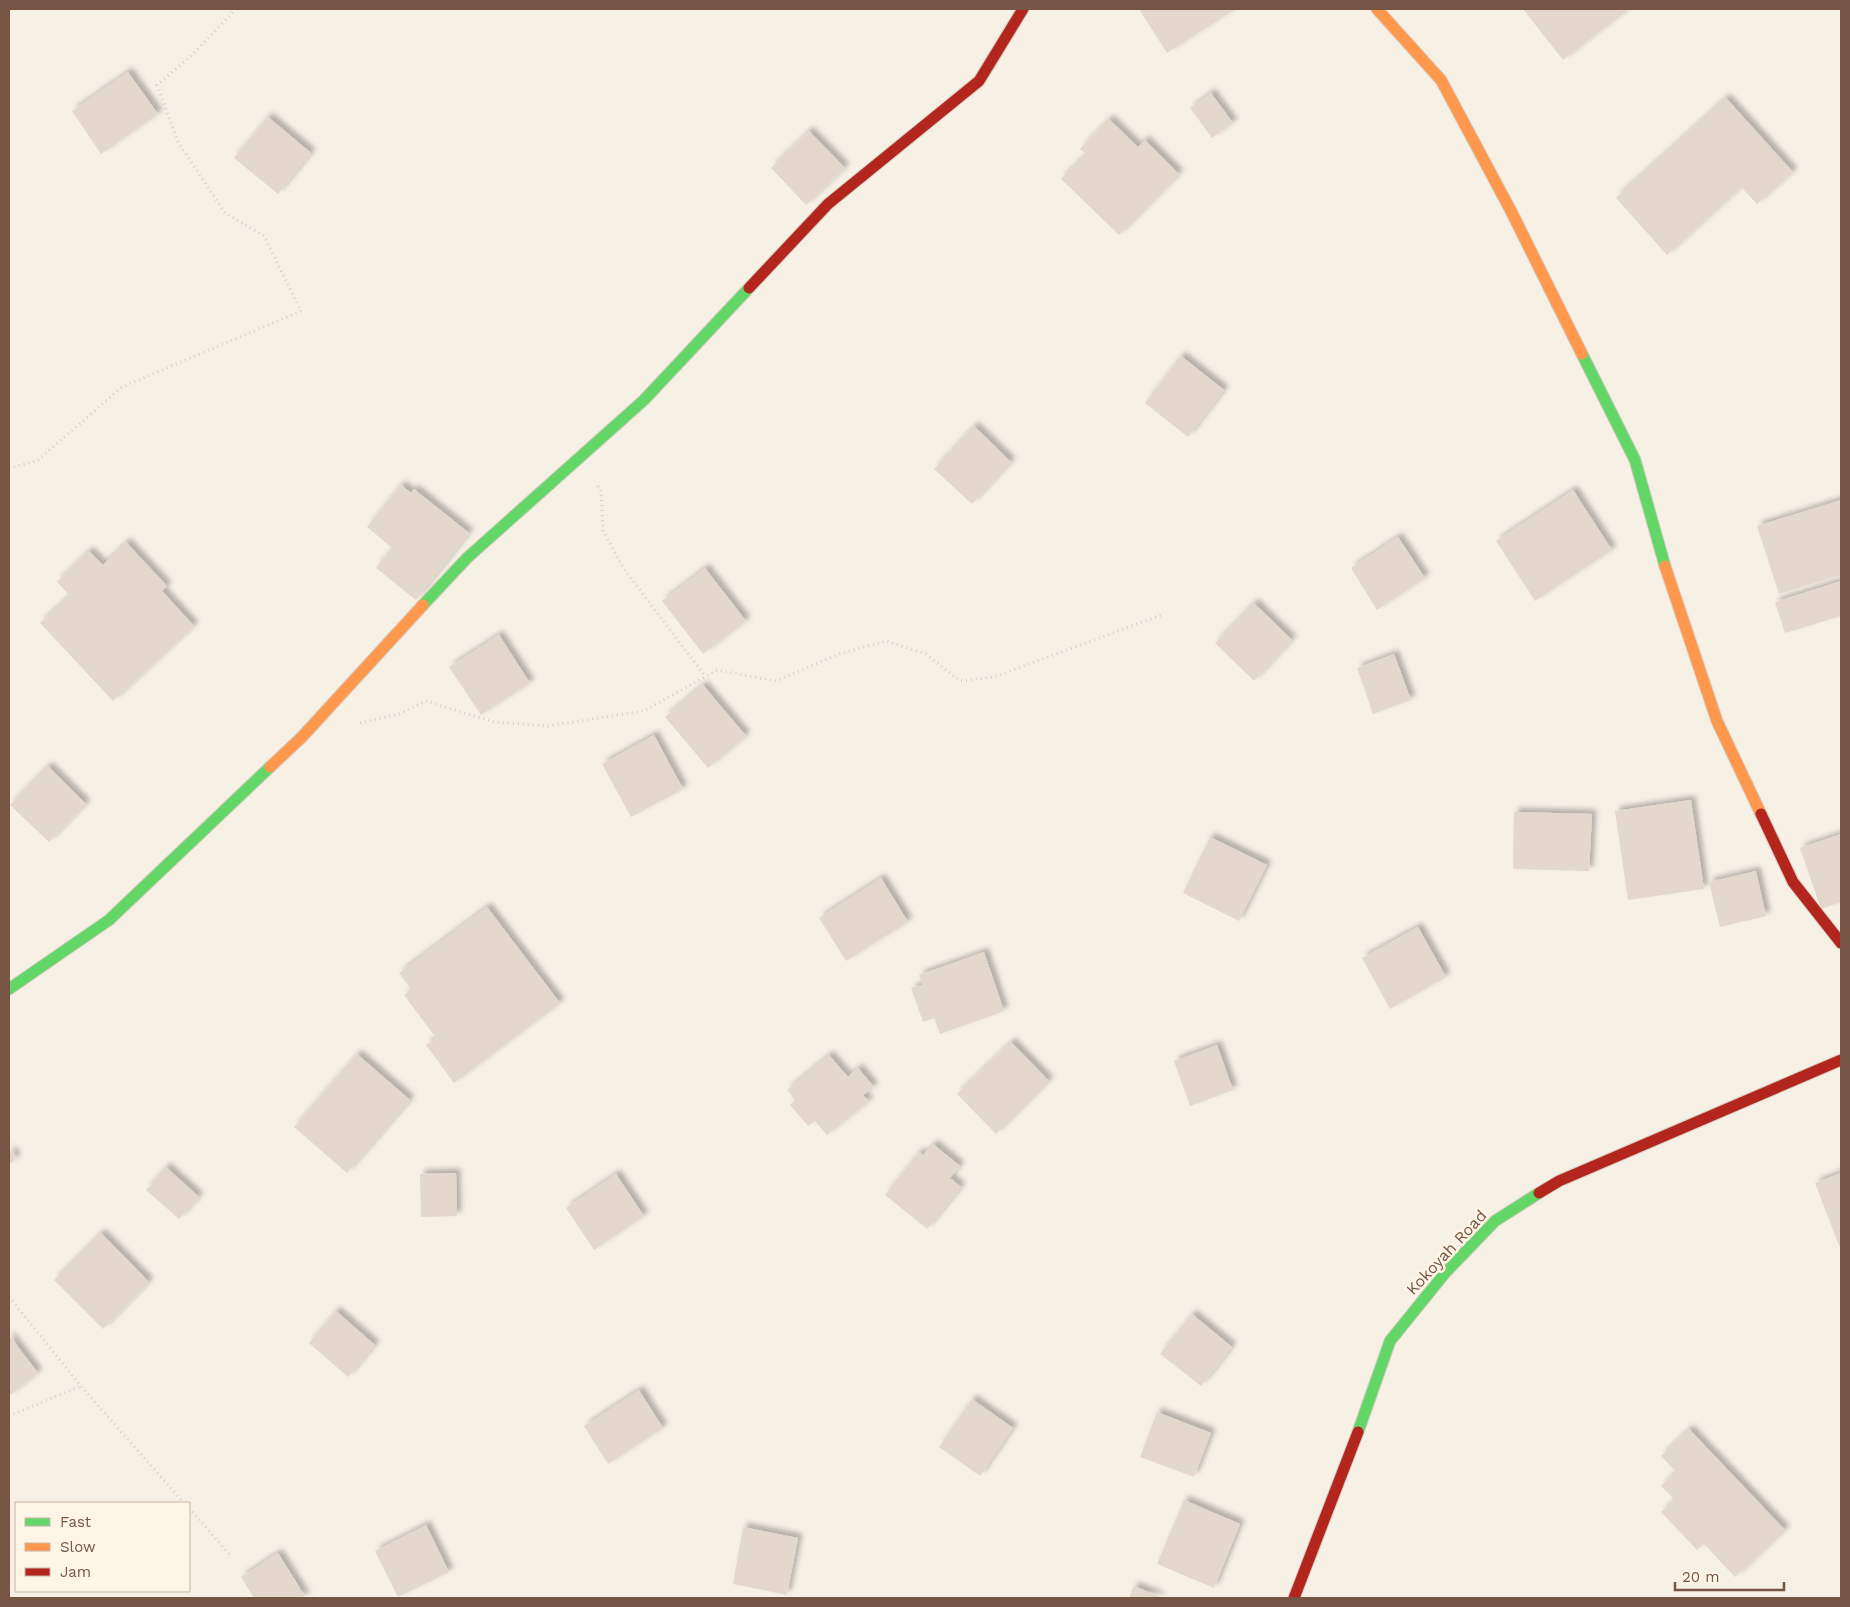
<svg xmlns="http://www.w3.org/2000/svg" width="1850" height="1607" font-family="'Work Sans',sans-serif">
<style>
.building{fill:#e4d8cd;filter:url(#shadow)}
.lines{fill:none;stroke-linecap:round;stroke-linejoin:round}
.fast-casing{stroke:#d7ccc2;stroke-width:13}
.slow-casing{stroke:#d7ccc2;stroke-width:13}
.jam-casing{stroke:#d7ccc2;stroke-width:13}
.path{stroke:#d9cfca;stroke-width:3;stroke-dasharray:1 4;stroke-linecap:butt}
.fast{stroke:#63d668;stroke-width:11}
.slow{stroke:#ff974d;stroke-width:11}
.jam{stroke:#b3261e;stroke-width:11}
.labels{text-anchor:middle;stroke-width:5;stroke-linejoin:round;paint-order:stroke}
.street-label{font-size:16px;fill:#765545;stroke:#fff5e6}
</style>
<defs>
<filter id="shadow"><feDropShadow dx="4.5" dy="-4.5" stdDeviation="2.5" flood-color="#0004"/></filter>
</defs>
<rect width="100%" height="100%" fill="#f7f0e5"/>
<g class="building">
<path d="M1139,9H1235L1167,53Z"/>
<path d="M1523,9H1629L1563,60Z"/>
<path d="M128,72L158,114L101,154L72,111Z"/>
<path d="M1211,93L1233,123L1212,138L1190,108Z"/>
<path d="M1726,98L1793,172L1757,204L1741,187L1667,255L1616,198Z"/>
<path d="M268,117L311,153L278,194L234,158Z"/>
<path d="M1109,119L1138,147L1145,140L1179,174L1119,235L1061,179L1086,154L1080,149Z"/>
<path d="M809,131L845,168L806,205L771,168Z"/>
<path d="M1181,356L1224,390L1188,437L1145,403Z"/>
<path d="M974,426L1011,462L972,504L934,469Z"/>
<path d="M401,485L411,493L414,489L469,533L416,600L376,568L392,548L367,527Z"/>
<path d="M1573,490L1612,550L1535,601L1496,541Z"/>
<path d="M1841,500V575L1779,594L1757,526Z"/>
<path d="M1398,537L1425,578L1377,610L1351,568Z"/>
<path d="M126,542L167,586L162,591L194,626L113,701L40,623L70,596L57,582L89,551L103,565Z"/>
<path d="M705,568L746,621L703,654L662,601Z"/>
<path d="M1841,581V616L1785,633L1775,602Z"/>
<path d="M1254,603L1292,640L1254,681L1215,643Z"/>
<path d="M499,635L530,683L481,715L449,667Z"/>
<path d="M1394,654L1411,700L1373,714L1357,668Z"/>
<path d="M703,685L746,736L708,768L665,717Z"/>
<path d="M654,735L683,789L631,817L602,764Z"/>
<path d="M48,766L86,804L49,842L10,805Z"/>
<path d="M1691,800L1704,889L1628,900L1615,811Z"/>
<path d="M1514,812L1592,814L1589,871L1513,869Z"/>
<path d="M1841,834V902L1821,909L1800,848Z"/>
<path d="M1210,837L1267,865L1239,921L1183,893Z"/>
<path d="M1756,871L1766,916L1720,927L1709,882Z"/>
<path d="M881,878L908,922L846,961L819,918Z"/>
<path d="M487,907L560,1003L454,1083L426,1045L436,1038L404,995L411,989L399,973Z"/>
<path d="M1418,927L1446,977L1390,1009L1362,958Z"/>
<path d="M984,952L1004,1011L940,1034L934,1018L923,1022L911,988L922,985L919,975Z"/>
<path d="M1011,1042L1049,1081L996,1134L957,1094Z"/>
<path d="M1217,1045L1233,1090L1190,1106L1174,1061Z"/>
<path d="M357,1054L410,1100L347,1173L294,1127Z"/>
<path d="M829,1055L848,1077L858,1068L874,1087L863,1095L869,1101L827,1135L815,1121L808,1126L790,1105L795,1100L787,1090Z"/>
<path d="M933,1144L960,1166L950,1178L961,1187L927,1229L885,1195L919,1152L923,1155Z"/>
<path d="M9,1149L17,1157L9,1165Z"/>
<path d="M166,1167L199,1197L179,1219L146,1190Z"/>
<path d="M456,1173L457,1216L421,1217L420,1174Z"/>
<path d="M1841,1173V1248H1840L1815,1183Z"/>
<path d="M616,1174L644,1216L594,1250L566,1208Z"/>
<path d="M101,1233L149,1282L103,1329L54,1280Z"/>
<path d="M336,1311L375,1345L348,1377L309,1343Z"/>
<path d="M1192,1314L1232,1347L1201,1386L1160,1354Z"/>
<path d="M9,1335L38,1373L9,1396Z"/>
<path d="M639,1390L663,1428L608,1464L584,1426Z"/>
<path d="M972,1399L1013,1428L980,1476L939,1447Z"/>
<path d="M1157,1412L1211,1433L1194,1477L1140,1457Z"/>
<path d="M1689,1429L1785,1530L1735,1577L1704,1544L1697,1550L1661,1512L1675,1500L1661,1486L1676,1472L1661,1456Z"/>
<path d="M1184,1500L1240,1524L1214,1588L1157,1564Z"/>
<path d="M426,1525L449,1572L398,1597L375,1551Z"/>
<path d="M743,1527L798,1538L787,1595L733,1584Z"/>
<path d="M278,1553L306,1598H254L241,1577Z"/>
<path d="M1134,1586L1163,1598H1129Z"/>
</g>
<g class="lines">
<g class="fast-casing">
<g id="fast">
<path d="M1582,354L1635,460L1665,566"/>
<path d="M423,605L467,558L644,400L749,288"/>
<path d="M9,989L109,920L270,767"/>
<path d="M1358,1432L1390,1341L1445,1273L1495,1221L1539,1193"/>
</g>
</g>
<g class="slow-casing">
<g id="slow">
<path d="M1377,9L1441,80L1511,211L1582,354"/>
<path d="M1665,566L1717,721L1761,814"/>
<path d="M270,767L301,738L423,605"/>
</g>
</g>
<g class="jam-casing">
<g id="jam">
<path d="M749,288L828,204L979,81L1023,9"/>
<path d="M1761,814L1793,882L1841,943"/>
<path d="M1539,1193L1559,1181L1841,1060"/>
<path d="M1294,1598L1358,1432"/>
</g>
</g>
<g class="path">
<path d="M9,468L37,461L122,387L301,311L264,236L225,213L178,142L157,85L192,55L236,9"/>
<path d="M598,486L601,491L603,531L624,569L705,676"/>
<path d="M360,723L399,714L426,701L494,722L548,726L644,711L717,670L776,681L839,654L886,641L926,654L960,681L994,677L1164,614"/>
<path d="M9,1297L81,1386L184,1503"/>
<path d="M9,1416L81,1386"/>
<path d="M189,1508L230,1555"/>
</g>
<use href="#fast" class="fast"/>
<use href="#slow" class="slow"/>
<use href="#jam" class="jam"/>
</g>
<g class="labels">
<g class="street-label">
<text transform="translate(1446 1252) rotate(-47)" y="6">Kokoyah Road</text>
</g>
</g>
<rect width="1850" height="1607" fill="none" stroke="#765545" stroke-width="20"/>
<rect x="15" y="1502" width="175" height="90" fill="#fff5e6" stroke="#c8b5a6"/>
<rect x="25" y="1518" width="25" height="8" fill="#63d668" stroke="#c8b5a6"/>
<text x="60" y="1527" font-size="15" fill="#765545">Fast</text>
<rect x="25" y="1543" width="25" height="8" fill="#ff974d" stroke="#c8b5a6"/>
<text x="60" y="1552" font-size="15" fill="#765545">Slow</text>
<rect x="25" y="1568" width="25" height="8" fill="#b3261e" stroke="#c8b5a6"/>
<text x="60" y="1577" font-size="15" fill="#765545">Jam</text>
<path d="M1675 1582v8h109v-8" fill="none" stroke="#765545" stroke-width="2.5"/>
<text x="1682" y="1582" font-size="15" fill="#765545" stroke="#fff5e6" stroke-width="4" paint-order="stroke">20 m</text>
</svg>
